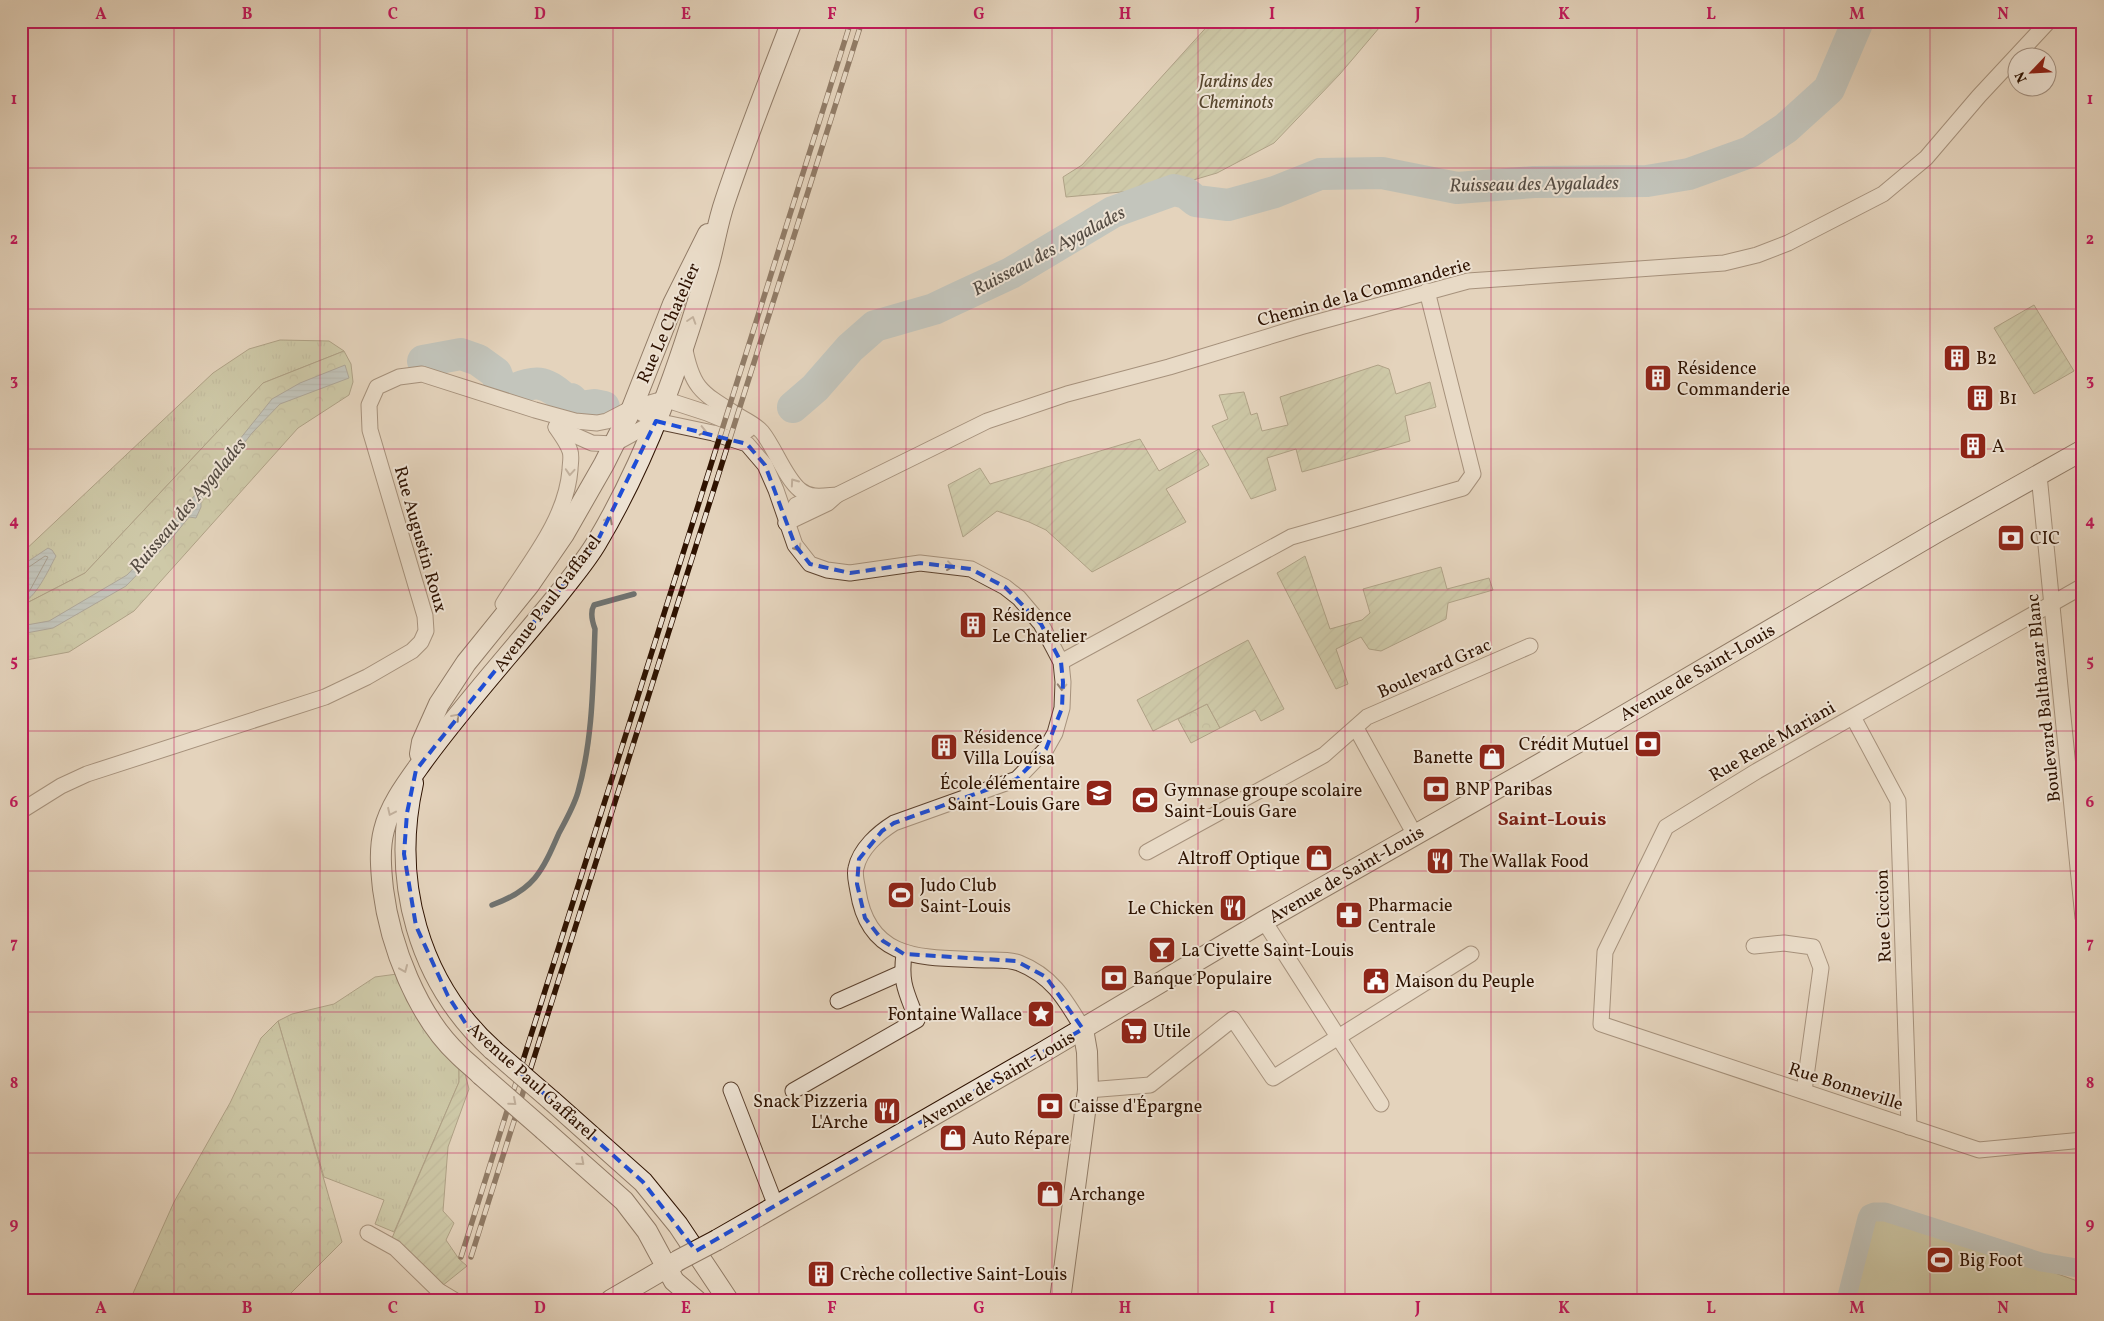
<svg xmlns="http://www.w3.org/2000/svg" width="2104" height="1321" font-family="Vollkorn,serif">
<style>
.grass{fill:url(#grass-tufts);stroke:#716748}
.forest{fill:url(#forest-crowns);stroke:#716748}
.garden{fill:url(#garden-furrows);stroke:#716748}
.pitch{fill:#b4bc91;stroke:#716748}
.water{fill:url(#water-rules);stroke:#6f7371}
.lines{fill:none;stroke-linecap:round;stroke-linejoin:round}
.shore{stroke:#64635e;stroke-width:1}
.stream{stroke:#6f7371;stroke-width:5.5}
.canal{stroke:#9bb4bd;stroke-width:19}
.river{stroke:#9bb4bd;stroke-width:32}
.street-casing{stroke:#5c422f;stroke-width:17}
.secondary-casing{stroke:#2e1200;stroke-width:22}
.street{stroke:#ede2d3;stroke-width:15}
.secondary{stroke:#ede2d3;stroke-width:20}
.rail-casing{stroke:#2e1200;stroke-width:5.5}
.rail{stroke:#ede2d3;stroke-width:4;stroke-dasharray:11;stroke-linecap:butt}
.secondary-bridge-casing{stroke:#2e1200;stroke-width:22;stroke-linecap:butt}
.secondary-bridge{stroke:#ede2d3;stroke-width:20}
.oneway{stroke:#978474}
.marked{fill:none;stroke:#1d4ed8;stroke-width:4;stroke-dasharray:10 6;stroke-linejoin:round}
.grid{fill:none;stroke:#c2185b;stroke-width:1;stroke-opacity:0.55}
.labels{text-anchor:middle;stroke-width:4;stroke-linejoin:round;paint-order:stroke}
.park-label{font-size:18px;font-style:italic;fill:#56452c;stroke:#ede2d3}
.street-label{font-size:18px;fill:#2e1200;stroke:#ede2d3}
.poi-label{font-size:18px;fill:#2e1200;stroke:#ede2d3;text-anchor:start}
.water-label{font-size:19px;font-style:italic;fill:#544b42;stroke:#ede2d3}
.quarter-label{font-size:20px;font-weight:bold;fill:#7a1f14;stroke:#ede2d3}
.neatline{fill:none;stroke:#c2185b;stroke-width:2}
.grid-label{font-size:16px;text-anchor:middle;font-weight:bold;fill:#c2185b}
</style>
<defs>
<pattern id="grass-tufts" width="24" height="20" patternUnits="userSpaceOnUse" patternTransform="scale(1.25)"><rect width="24" height="20" fill="#b4bc91"/><path d="M3 7l-1-3M5 7V3M7 7l1-3M15 17l-1-3M17 17v-4M19 17l1-3" fill="none" stroke="#9ba17b"/></pattern>
<pattern id="forest-crowns" width="20" height="18" patternUnits="userSpaceOnUse" patternTransform="scale(1.25)"><rect width="20" height="18" fill="#b4bc91"/><path d="M2 6a3 3 0 1 1 6 0M12 15a3 3 0 1 1 6 0" fill="none" stroke="#9ba17b"/></pattern>
<pattern id="garden-furrows" width="10" height="10" patternUnits="userSpaceOnUse" patternTransform="scale(1.25)"><rect width="10" height="10" fill="#b4bc91"/><path d="M-1 1l2-2M0 10L10 0M9 11l2-2" fill="none" stroke="#9ba17b"/></pattern>
<pattern id="water-rules" width="6" height="5" patternUnits="userSpaceOnUse" patternTransform="scale(1.25)"><rect width="6" height="5" fill="#9bb4bd"/><path d="M0 2.5h6" fill="none" stroke="#869aa1"/></pattern>
</defs>
<rect width="100%" height="100%" fill="#e4d3bc"/>
<filter id="stains"><feTurbulence type="fractalNoise" baseFrequency=".004" numOctaves="4"/><feColorMatrix values="0 0 0 0 .2 0 0 0 0 .09 0 0 0 0 .02 0 0 0 .5 -.17"/></filter>
<radialGradient id="worn" r=".72"><stop offset=".6" stop-color="#630" stop-opacity="0"/><stop offset="1" stop-color="#630" stop-opacity=".3"/></radialGradient>
<g class="grass">
<path d="M280,340L329,341L344,351L263,383L85,573L21,606V554L213,373L249,349Z"/>
<path d="M397,974L459,1066V1082L394,1232L375,1224L384,1200L324,1177L278,1021L292,1014L334,1004L375,977Z"/>
</g>
<g class="forest">
<path d="M344,351L351,364L353,382L349,395L298,428L134,611L69,652L21,661V606L85,573L263,383Z"/>
<path d="M1207,704L1220,728L1191,743L1178,719Z"/>
<path d="M278,1021L342,1242L284,1300H130L174,1202L230,1103L261,1038Z"/>
</g>
<g class="garden">
<path d="M1212,21H1385L1340,74L1274,143L1217,173L1166,188L1066,197L1063,177L1082,165Z"/>
<path d="M2034,305L2074,371L2034,394L1994,328Z"/>
<path d="M1378,365L1389,369L1396,394L1430,382L1436,407L1405,416L1410,441L1302,472L1296,449L1267,458L1276,490L1251,499L1212,426L1228,419L1219,395L1244,392L1251,415L1257,413L1262,431L1288,425L1280,397Z"/>
<path d="M1140,439L1159,471L1199,449L1209,465L1166,489L1186,522L1092,572L1046,530L1029,522L997,511L963,537L948,485L980,468L990,484Z"/>
<path d="M1305,556L1330,629L1362,620L1370,613L1363,589L1441,567L1447,589L1489,578L1493,590L1448,603L1446,619L1381,651L1369,649L1361,637L1336,649L1348,684L1336,689L1277,573Z"/>
<path d="M1248,640L1284,709L1261,721L1255,710L1220,728L1207,704L1153,731L1137,700Z"/>
<path d="M459,1066L464,1070L469,1089L448,1147L443,1211L454,1223L446,1240L459,1259L467,1266L442,1286L392,1238L459,1082Z"/>
</g>
<path class="pitch" d="M1874,1215L1954,1237L2083,1283V1300H1852Z"/>
<g class="water">
<path d="M345,365L349,378L280,404L252,433L201,500V507L196,518L189,517L167,544L126,586L53,628L21,634V626L49,621L127,575L150,551L272,399L300,383Z"/>
<path d="M48,548L52,550L56,556C49,569 35,600 21,603V566Z"/>
</g>
<g class="lines">
<path class="shore" d="M21,570L26,569L45,556L48,557L29,592L21,598"/>
<path class="stream" d="M492,905C534,890 542,872 559,833C566,820 574,806 578,792C593,739 593,683 595,629C592,621 590,612 594,605L634,594"/>
<path class="canal" d="M1846,1300L1867,1218L1869,1214L1874,1212H1885L2041,1262L2083,1269"/>
<g class="river">
<path d="M423,361L461,354L478,360L496,373L500,384L510,391C535,380 545,380 565,399H571L579,407L594,405L604,407"/>
<path d="M793,407L815,388L850,348L875,326L934,309L955,299L1011,273L1113,212L1174,190L1186,193L1196,201L1228,205L1275,192L1320,174L1382,173L1457,188L1534,182L1647,181L1689,174L1750,152L1786,128L1829,89L1858,21"/>
</g>
<g class="street-casing">
<g id="street">
<path d="M684,345C692,388 700,392 737,415C745,420 755,424 762,432C775,448 785,478 800,490C811,499 823,496 837,495L987,421L1067,394L1169,367L1300,327L1468,281L1724,263L1757,255L1788,243L1883,194L1926,158L1979,96L2049,21"/>
<path d="M632,408L656,421L713,433L747,444L765,465L776,490L795,545L810,564L827,570L850,573L920,563L971,569L1005,587L1019,598L1041,624L1061,662L1063,682L1062,708L1055,733L1046,749L1017,779L894,823C878,833 860,849 856,868C854,875 857,884 858,891C869,964 927,957 985,960C995,960 1009,959 1019,963C1052,976 1065,999 1083,1029"/>
<path d="M556,427L592,443L614,444L656,421"/>
<path d="M2039,475L2083,918"/>
<path d="M786,523L828,503L837,495"/>
<path d="M786,523L796,505L815,497"/>
<path d="M2083,586L1757,771L1666,827L1605,952L1601,1024L1979,1150L2083,1140"/>
<path d="M503,604C529,563 566,520 570,470C570,464 572,457 570,451C567,442 561,435 556,427"/>
<path d="M1061,662L1291,537L1463,488L1473,474L1471,466L1427,291"/>
<path d="M1853,717L1898,801L1909,1127"/>
<path d="M1356,728L1415,835"/>
<path d="M21,811L61,786L87,774L325,697L367,677L412,651L421,642L426,631L425,616L370,430L369,405L377,387L399,377L422,374L535,410L575,421L597,423L607,421L632,408L664,399L707,413L748,430"/>
<path d="M1147,852L1324,755L1367,717L1530,646"/>
<path d="M1264,921L1381,1104"/>
<path d="M1754,946L1784,943L1813,947L1821,968L1804,1091"/>
<path d="M838,1001L901,973"/>
<path d="M731,1090L776,1206"/>
<path d="M1088,1090L1150,1085L1233,1019L1273,1078L1471,954"/>
<path d="M793,1091L917,1020C907,993 900,984 904,954"/>
<path d="M368,1233L395,1248L439,1291L454,1300"/>
</g>
</g>
<g class="secondary-casing">
<g id="secondary">
<path d="M420,754L422,742L439,704L466,663L529,585L564,534L604,464L632,408L673,304L708,234"/>
<path d="M413,783C391,881 418,982 493,1050"/>
<path d="M481,1075C474,1068 466,1062 459,1055C417,1016 390,945 383,889C381,870 379,849 384,830C390,805 407,783 422,762C464,704 513,651 558,595C571,578 586,561 597,542C647,458 680,364 707,271C714,248 717,224 725,201C745,141 769,81 792,21"/>
<path d="M552,1101L643,1182L678,1225L728,1300"/>
<path d="M544,1130L624,1201L647,1231L674,1281L696,1300"/>
<path d="M717,1240L1045,1051L1264,921L1589,736L1937,532L2083,450"/>
<path d="M611,1300L676,1262"/>
<path d="M1060,1300L1088,1090L1087,1052L1083,1029"/>
</g>
</g>
<use href="#street" class="street"/>
<use href="#secondary" class="secondary"/>
<g class="rail-casing">
<g id="rail">
<path d="M461,1257L851,21"/>
<path d="M471,1257L862,21"/>
</g>
</g>
<use href="#rail" class="rail"/>
<g class="secondary-bridge-casing">
<g id="secondary-bridge">
<path d="M493,1050L552,1101"/>
<path d="M481,1075L544,1130"/>
<path d="M677,1261L717,1240"/>
</g>
</g>
<use href="#secondary-bridge" class="secondary-bridge"/>
</g>
<defs><path id="oneway-chevron" d="M-2-3.5L2.5 0L-2 3.5" fill="none" stroke-width="1.6" stroke-linecap="round" stroke-linejoin="round" transform="scale(1.25)"/></defs>
<g class="oneway">
<use href="#oneway-chevron" transform="translate(692 320) rotate(-72)"/>
<use href="#oneway-chevron" transform="translate(703 431) rotate(13)"/>
<use href="#oneway-chevron" transform="translate(570 472) rotate(94)"/>
<use href="#oneway-chevron" transform="translate(794 482) rotate(-125)"/>
<use href="#oneway-chevron" transform="translate(609 520) rotate(-62)"/>
<use href="#oneway-chevron" transform="translate(798 548) rotate(57)"/>
<use href="#oneway-chevron" transform="translate(950 566) rotate(7)"/>
<use href="#oneway-chevron" transform="translate(1062 687) rotate(92)"/>
<use href="#oneway-chevron" transform="translate(456 717) rotate(-49)"/>
<use href="#oneway-chevron" transform="translate(391 812) rotate(115)"/>
<use href="#oneway-chevron" transform="translate(404 969) rotate(67)"/>
<use href="#oneway-chevron" transform="translate(513 1102) rotate(41)"/>
<use href="#oneway-chevron" transform="translate(581 1162) rotate(41)"/>
</g>
<path d="M0 0H2104V1321H0ZM656,421L747,444L765,465L795,545L810,564L850,573L920,563L971,569L1005,587L1041,624L1061,662L1063,682L1062,708L1046,749L1017,779L894,823L882,831L859,859L857,884L865,918L883,941L904,954L1016,961L1046,977L1083,1029L696,1251L643,1182L466,1024L448,996L416,926L404,854L407,813L416,770L596,544Z" fill="#e4d3bc" fill-opacity=".55" fill-rule="evenodd"/>
<path class="marked" d="M656,421L747,444L765,465L795,545L810,564L850,573L920,563L971,569L1005,587L1041,624L1061,662L1063,682L1062,708L1046,749L1017,779L894,823L882,831L859,859L857,884L865,918L883,941L904,954L1016,961L1046,977L1083,1029L696,1251L643,1182L466,1024L448,996L416,926L404,854L407,813L416,770L596,544Z"/>
<path class="grid" d="M174,21V1300M320,21V1300M467,21V1300M613,21V1300M759,21V1300M906,21V1300M1052,21V1300M1198,21V1300M1345,21V1300M1491,21V1300M1637,21V1300M1784,21V1300M1930,21V1300M21,168H2083M21,309H2083M21,449H2083M21,590H2083M21,731H2083M21,871H2083M21,1012H2083M21,1153H2083"/>
<defs>
<g id="building-square" transform="scale(1.4375)"><rect x="-9" y="-9" width="18" height="18" rx="4" fill="#8f2418" stroke="#ede2d3"/><path d="M-4-6H4V6H1V3H-1V6H-4ZM-2.5-4.3h1.7v1.8h-1.7ZM.8-4.3h1.7v1.8H.8ZM-2.5-1h1.7V.8h-1.7ZM.8-1h1.7V.8H.8Z" fill="#fff"/></g>
<g id="bank-square" transform="scale(1.4375)"><rect x="-9" y="-9" width="18" height="18" rx="4" fill="#8f2418" stroke="#ede2d3"/><path d="M-6-4H6V4H-6ZM0-2.3a2.3 2.3 0 1 0 0 4.6a2.3 2.3 0 1 0 0-4.6Z" fill="#fff"/></g>
<g id="shop-square" transform="scale(1.4375)"><rect x="-9" y="-9" width="18" height="18" rx="4" fill="#8f2418" stroke="#ede2d3"/><path d="M-5-2.5h2.3a2.7 3.5 0 0 1 5.4 0H5L5.5 6h-11ZM-1.5-2.5h3a1.5 2.3 0 0 0-3 0Z" fill="#fff"/></g>
<g id="school-square" transform="scale(1.4375)"><rect x="-9" y="-9" width="18" height="18" rx="4" fill="#8f2418" stroke="#ede2d3"/><path d="M0-5L7-2L0 1L-7-2ZM-4 1L0 2.5L4 1V4Q0 6-4 4Z" fill="#fff"/></g>
<g id="stadium-square" transform="scale(1.4375)"><rect x="-9" y="-9" width="18" height="18" rx="4" fill="#8f2418" stroke="#ede2d3"/><path d="M0-5a6.5 5 0 1 0 0 10a6.5 5 0 1 0 0-10ZM-3.5-1.8h7v3.6h-7Z" fill="#fff"/></g>
<g id="restaurant-square" transform="scale(1.4375)"><rect x="-9" y="-9" width="18" height="18" rx="4" fill="#8f2418" stroke="#ede2d3"/><path d="M-5-6h1v4h1v-4h1v4h1v-4h1v5L-1.5 .5V6h-2V.5L-5-1ZM5-6V6H3V1.5H1.5Q1.5-4 5-6Z" fill="#fff"/></g>
<g id="pharmacy-square" transform="scale(1.4375)"><rect x="-9" y="-9" width="18" height="18" rx="4" fill="#8f2418" stroke="#ede2d3"/><path d="M-2-6h4v4h4v4h-4v4h-4v-4h-4v-4h4Z" fill="#fff"/></g>
<g id="bar-square" transform="scale(1.4375)"><rect x="-9" y="-9" width="18" height="18" rx="4" fill="#8f2418" stroke="#ede2d3"/><path d="M-6-5H6L.8 .8V4.5H3.5V6h-7V4.5H-.8V.8Z" fill="#fff"/></g>
<g id="civic-square" transform="scale(1.4375)"><rect x="-9" y="-9" width="18" height="18" rx="4" fill="#8f2418" stroke="#ede2d3"/><path d="M-.6-6.5H3V-4.5H.6V-3L4-1V1h2V6H-6V1h2V-1L-.6-3ZM-1.2 2.5V6h2.4V2.5Z" fill="#fff"/></g>
<g id="sight-square" transform="scale(1.4375)"><rect x="-9" y="-9" width="18" height="18" rx="4" fill="#8f2418" stroke="#ede2d3"/><path d="M0-6L1.8-2.2L6-1.7L2.9 1.2L3.7 5.4L0 3.3L-3.7 5.4L-2.9 1.2L-6-1.7L-1.8-2.2Z" fill="#fff"/></g>
<g id="supermarket-square" transform="scale(1.4375)"><rect x="-9" y="-9" width="18" height="18" rx="4" fill="#8f2418" stroke="#ede2d3"/><path d="M-6-5.5h2.5l.6 2H6L4.5 2H-2.5L-4.4-4H-6ZM-1.5 3.2a1.3 1.3 0 1 0 .1 0ZM3 3.2a1.3 1.3 0 1 0 .1 0Z" fill="#fff"/></g>
</defs>
<g fill-rule="evenodd">
<use href="#building-square" x="1957" y="358"/>
<use href="#building-square" x="1658" y="378"/>
<use href="#building-square" x="1980" y="398"/>
<use href="#building-square" x="1973" y="446"/>
<use href="#bank-square" x="2011" y="538"/>
<use href="#building-square" x="973" y="625"/>
<use href="#bank-square" x="1648" y="744"/>
<use href="#building-square" x="944" y="747"/>
<use href="#shop-square" x="1492" y="757"/>
<use href="#bank-square" x="1436" y="789"/>
<use href="#school-square" x="1099" y="793"/>
<use href="#stadium-square" x="1145" y="800"/>
<use href="#shop-square" x="1319" y="858"/>
<use href="#restaurant-square" x="1440" y="861"/>
<use href="#stadium-square" x="901" y="895"/>
<use href="#restaurant-square" x="1233" y="908"/>
<use href="#pharmacy-square" x="1349" y="915"/>
<use href="#bar-square" x="1162" y="950"/>
<use href="#bank-square" x="1114" y="978"/>
<use href="#civic-square" x="1376" y="981"/>
<use href="#sight-square" x="1041" y="1014"/>
<use href="#supermarket-square" x="1134" y="1031"/>
<use href="#bank-square" x="1050" y="1106"/>
<use href="#restaurant-square" x="887" y="1111"/>
<use href="#shop-square" x="953" y="1138"/>
<use href="#shop-square" x="1050" y="1194"/>
<use href="#stadium-square" x="1940" y="1260"/>
<use href="#building-square" x="821" y="1274"/>
</g>
<g class="labels">
<g class="park-label">
<text x="1236" y="87">Jardins des<tspan x="1236" dy="21">Cheminots</tspan></text>
</g>
<g class="street-label">
<text transform="translate(1364 292) rotate(-15)" y="6">Chemin de la Commanderie</text>
<text transform="translate(668 323) rotate(-66)" y="6">Rue Le Chatelier</text>
<text transform="translate(421 539) rotate(74)" y="6">Rue Augustin Roux</text>
<text transform="translate(547 603) rotate(-53)" y="6">Avenue Paul Gaffarel</text>
<text transform="translate(1434 668) rotate(-24)" y="6">Boulevard Grac</text>
<text transform="translate(1697 672) rotate(-30)" y="6">Avenue de Saint-Louis</text>
<text transform="translate(2043 698) rotate(-96)" y="6">Boulevard Balthazar Blanc</text>
<text transform="translate(1772 741) rotate(-30)" y="6">Rue René Mariani</text>
<text transform="translate(1346 874) rotate(-30)" y="6">Avenue de Saint-Louis</text>
<text transform="translate(1883 916) rotate(-92)" y="6">Rue Ciccion</text>
<text transform="translate(997 1079) rotate(-30)" y="6">Avenue de Saint-Louis</text>
<text transform="translate(532 1081) rotate(42)" y="6">Avenue Paul Gaffarel</text>
<text transform="translate(1846 1086) rotate(18)" y="6">Rue Bonneville</text>
</g>
<g class="poi-label">
<text x="1976" y="364">B2</text>
<text x="1677" y="374">Résidence<tspan x="1677" dy="21">Commanderie</tspan></text>
<text x="1999" y="404">B1</text>
<text x="1992" y="452">A</text>
<text x="2030" y="544">CIC</text>
<text x="992" y="621">Résidence<tspan x="992" dy="21">Le Chatelier</tspan></text>
<text x="963" y="743">Résidence<tspan x="963" dy="21">Villa Louisa</tspan></text>
<text x="1629" y="750" text-anchor="end">Crédit Mutuel</text>
<text x="1473" y="763" text-anchor="end">Banette</text>
<text x="1080" y="789" text-anchor="end">École élémentaire<tspan x="1080" dy="21">Saint-Louis Gare</tspan></text>
<text x="1455" y="795">BNP Paribas</text>
<text x="1164" y="796">Gymnase groupe scolaire<tspan x="1164" dy="21">Saint-Louis Gare</tspan></text>
<text x="1300" y="864" text-anchor="end">Altroff Optique</text>
<text x="1459" y="867">The Wallak Food</text>
<text x="920" y="891">Judo Club<tspan x="920" dy="21">Saint-Louis</tspan></text>
<text x="1368" y="911">Pharmacie<tspan x="1368" dy="21">Centrale</tspan></text>
<text x="1214" y="914" text-anchor="end">Le Chicken</text>
<text x="1181" y="956">La Civette Saint-Louis</text>
<text x="1133" y="984">Banque Populaire</text>
<text x="1395" y="987">Maison du Peuple</text>
<text x="1022" y="1020" text-anchor="end">Fontaine Wallace</text>
<text x="1153" y="1037">Utile</text>
<text x="868" y="1107" text-anchor="end">Snack Pizzeria<tspan x="868" dy="21">L'Arche</tspan></text>
<text x="1069" y="1112">Caisse d'Épargne</text>
<text x="972" y="1144">Auto Répare</text>
<text x="1069" y="1200">Archange</text>
<text x="1959" y="1266">Big Foot</text>
<text x="840" y="1280">Crèche collective Saint-Louis</text>
</g>
<g class="water-label">
<text transform="translate(1534 183) rotate(-1)" y="7">Ruisseau des Aygalades</text>
<text transform="translate(1048 250) rotate(-28)" y="7">Ruisseau des Aygalades</text>
<text transform="translate(187 505) rotate(-50)" y="7">Ruisseau des Aygalades</text>
</g>
<g class="quarter-label">
<text x="1552" y="825">Saint-Louis</text>
</g>
</g>
<rect width="2104" height="1321" fill="none" stroke="#e4d3bc" stroke-width="55"/>
<g transform="translate(2032 72) rotate(245)"><circle r="24" fill="#ede2d3" stroke="#a18f7f"/>
<path d="M0-4L9 19L0 12L-9 19Z" fill="#8f2418"/>
<text y="-8" font-size="14" font-weight="bold" text-anchor="middle" fill="#2e1200">N</text>
</g>
<rect x="28" y="28" width="2048" height="1266" class="neatline"/>
<g class="grid-label">
<text x="101" y="19">A</text>
<text x="247" y="19">B</text>
<text x="393" y="19">C</text>
<text x="540" y="19">D</text>
<text x="686" y="19">E</text>
<text x="832" y="19">F</text>
<text x="979" y="19">G</text>
<text x="1125" y="19">H</text>
<text x="1272" y="19">I</text>
<text x="1418" y="19">J</text>
<text x="1564" y="19">K</text>
<text x="1711" y="19">L</text>
<text x="1857" y="19">M</text>
<text x="2003" y="19">N</text>
<text x="14" y="104">1</text>
<text x="2090" y="104">1</text>
<text x="14" y="244">2</text>
<text x="2090" y="244">2</text>
<text x="14" y="385">3</text>
<text x="2090" y="385">3</text>
<text x="14" y="526">4</text>
<text x="2090" y="526">4</text>
<text x="14" y="666">5</text>
<text x="2090" y="666">5</text>
<text x="14" y="807">6</text>
<text x="2090" y="807">6</text>
<text x="14" y="948">7</text>
<text x="2090" y="948">7</text>
<text x="14" y="1088">8</text>
<text x="2090" y="1088">8</text>
<text x="14" y="1229">9</text>
<text x="2090" y="1229">9</text>
<text x="101" y="1313">A</text>
<text x="247" y="1313">B</text>
<text x="393" y="1313">C</text>
<text x="540" y="1313">D</text>
<text x="686" y="1313">E</text>
<text x="832" y="1313">F</text>
<text x="979" y="1313">G</text>
<text x="1125" y="1313">H</text>
<text x="1272" y="1313">I</text>
<text x="1418" y="1313">J</text>
<text x="1564" y="1313">K</text>
<text x="1711" y="1313">L</text>
<text x="1857" y="1313">M</text>
<text x="2003" y="1313">N</text>
</g>
<rect width="100%" height="100%" filter="url(#stains)"/>
<rect width="100%" height="100%" fill="url(#worn)"/>
</svg>
